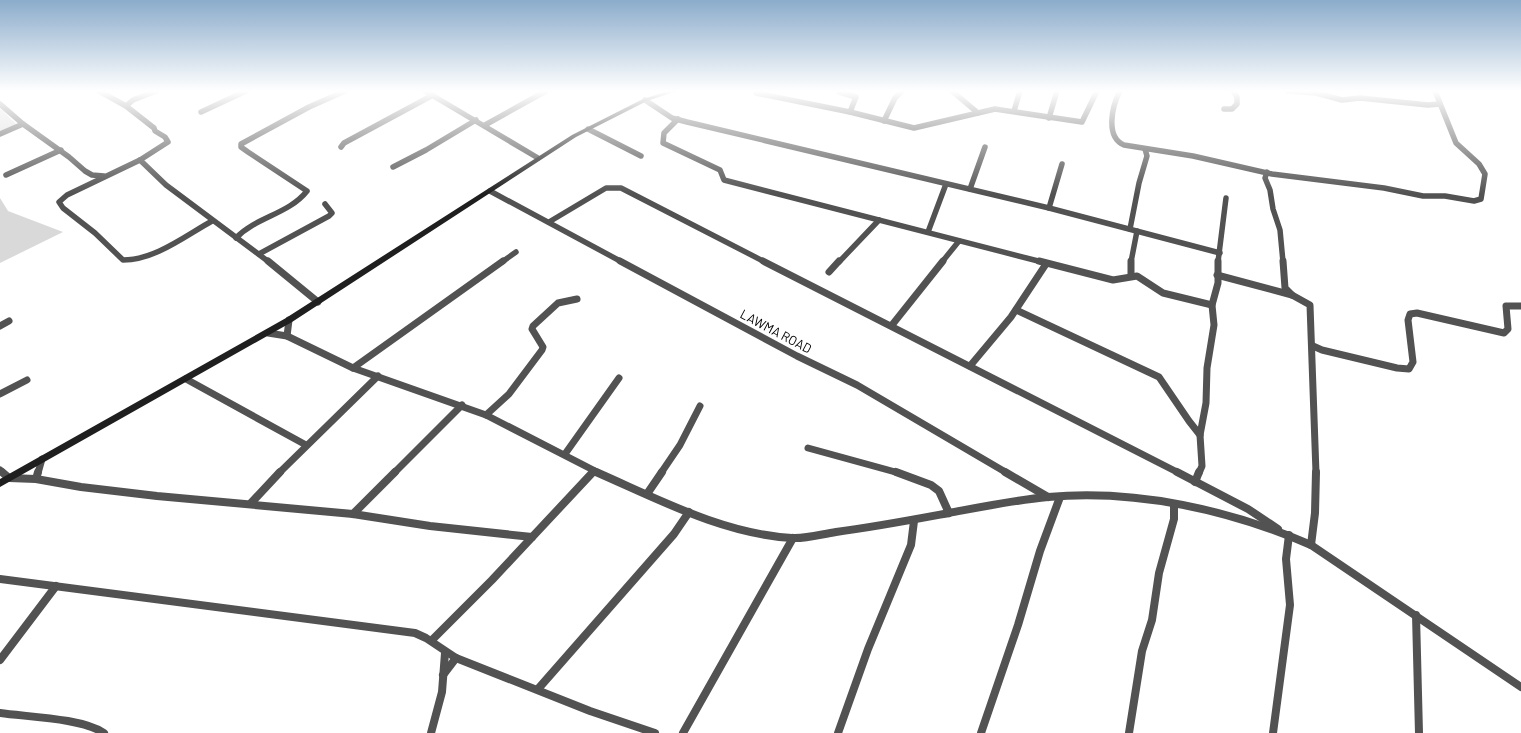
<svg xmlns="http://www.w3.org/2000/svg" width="1521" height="733" font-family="Barlow,sans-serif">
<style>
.green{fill:#d9d9d9}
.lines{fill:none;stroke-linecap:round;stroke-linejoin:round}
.minor-far2{stroke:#525252;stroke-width:5.5}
.minor-far1{stroke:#525252;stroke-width:7}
.minor{stroke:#525252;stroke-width:8}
.secondary{fill:#1f1f1f;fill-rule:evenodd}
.labels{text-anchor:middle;stroke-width:3;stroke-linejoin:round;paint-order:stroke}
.street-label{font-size:13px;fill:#000;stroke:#fff}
</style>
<rect width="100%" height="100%" fill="#fff"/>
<g class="green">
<path d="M0,109H1L16,124L0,131Z"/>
<path d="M0,198L8,211L63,232L0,263Z"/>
</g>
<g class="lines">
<g class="minor-far2">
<path d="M99,91L126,106L154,128L155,131L165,137L168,142L140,160L67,195L59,202L63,208L95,233L123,260C155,260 185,236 212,221"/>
<path d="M425,91L538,158"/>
<path d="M952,91L978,113"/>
<path d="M1120,91C1112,106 1105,137 1124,145L1193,156L1272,174L1384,188L1423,196H1445L1474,201L1481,199L1485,174L1479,164L1456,143L1435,91"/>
<path d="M1288,91L1316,93L1342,100L1360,98L1428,105L1440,104"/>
<path d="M839,92L856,97L850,112"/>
<path d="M756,93L850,112L914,128L995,109L1082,122L1097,91"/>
<path d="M645,100L672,118L687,122L1049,208L1220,253"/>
<path d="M0,104L23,124L69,157L85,171L92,175L104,176"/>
<path d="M126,106L133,100L156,91"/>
<path d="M1224,109H1232L1237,104V97L1233,91"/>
<path d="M1014,111L1020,91"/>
<path d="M201,112L246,91"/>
<path d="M1049,118L1057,91"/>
<path d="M678,119L664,133L663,143L720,170L724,180L1042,262"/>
<path d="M884,121L895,98L902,91"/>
<path d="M485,125L546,91"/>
<path d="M588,129L641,156"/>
<path d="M0,134L23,124"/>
<path d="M341,147L344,143L433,95"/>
<path d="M140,160L166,185L269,262"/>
<path d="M393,167L426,150L476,120"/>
<path d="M1267,172L1265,178L1270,190L1273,209L1280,230L1283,262"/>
<path d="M6,175L61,150"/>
<path d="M970,189L985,147"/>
<path d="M490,191L622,262"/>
<path d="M1049,208L1062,164"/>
<path d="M549,222L606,188H621L765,262"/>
<path d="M1130,229L1139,183L1147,156L1145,149"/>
<path d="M928,232L946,184"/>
<path d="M236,238C256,217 289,214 307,191L248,152L241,147V144L309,107L345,91"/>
<path d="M259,254L329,216L332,213L325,204"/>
<path d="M502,262L516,252"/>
<path d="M839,262L879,220"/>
<path d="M942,262L959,241"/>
<path d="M1131,262L1137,231"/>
<path d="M1218,262L1226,198"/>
</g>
<g class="minor-far1">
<path d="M268,261L318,302"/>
<path d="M620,261L797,356L857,385L1007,473"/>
<path d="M763,261L1179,473"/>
<path d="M1039,261L1113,280L1137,276L1163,293L1212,305"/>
<path d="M1131,261V276"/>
<path d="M1283,261L1285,288L1292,295"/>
<path d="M829,272L839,261"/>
<path d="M1217,275L1292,295L1310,305L1316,473"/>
<path d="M1016,310L1159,377L1189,421L1200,435"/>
<path d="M892,325L943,261"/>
<path d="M0,326L9,321"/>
<path d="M268,333L287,336L353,368L486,415L599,473"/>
<path d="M287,336L289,320"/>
<path d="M1313,346L1322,350L1397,368L1409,369L1413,362L1408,320L1410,314L1417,313L1504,333L1508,329L1506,306H1521"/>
<path d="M970,366L1011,317L1046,264"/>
<path d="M353,368L503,261"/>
<path d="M186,379L306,445"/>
<path d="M0,394L27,380"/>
<path d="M486,415L509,394L542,350L543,347L532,329L533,326L558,303L577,299"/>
<path d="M808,448L899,473"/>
<path d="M565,454L619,378"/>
<path d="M0,470L3,473"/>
<path d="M38,473L42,459"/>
<path d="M279,473L378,376"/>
<path d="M394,473L462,405"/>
<path d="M592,473L594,471"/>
<path d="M661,473L680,445L700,406"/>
<path d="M1199,473L1202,466L1200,435L1206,403L1207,368L1214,325L1212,305L1218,283V261"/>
</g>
<g class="minor">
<path d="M2,472L9,478L36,479L81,487L157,496L353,514L430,526L532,537"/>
<path d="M596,472C658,499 723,534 792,538C806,539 822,534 836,532C874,527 911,520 949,513C981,507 1015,500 1048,497C1137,489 1230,510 1311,545L1521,687"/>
<path d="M896,472L931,485L939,491L949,513"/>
<path d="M1005,472L1048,497"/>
<path d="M1177,472L1248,509L1278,529"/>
<path d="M36,479L38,472"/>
<path d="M1195,482L1199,472"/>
<path d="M647,494L662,472"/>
<path d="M251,503L280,472"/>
<path d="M353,514L395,472"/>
<path d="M1311,545L1315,513L1316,472"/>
<path d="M0,579L415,633L426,638L456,658L590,711L655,733"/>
<path d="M1416,615L1419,733"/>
<path d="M432,640L492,580L593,472"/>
<path d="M0,660L56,586"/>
<path d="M443,675L456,658"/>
<path d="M538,689L674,534L689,512"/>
<path d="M0,713C28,717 81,718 104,733"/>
<path d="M431,733L442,692L445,653"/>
<path d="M683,733L793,538"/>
<path d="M838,733L868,649L911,545L914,521"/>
<path d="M981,733L1018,625L1040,551L1060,497"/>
<path d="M1129,733L1142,651L1152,620L1159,573L1174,519V504"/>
<path d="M1273,733L1290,605L1286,559L1289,535"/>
</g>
<path class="secondary" d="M668,91H677L647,101L576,137L292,322L0,487V479L286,318L572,135L643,99Z"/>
</g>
<linearGradient id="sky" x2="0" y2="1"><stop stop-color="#8baccb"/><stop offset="0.47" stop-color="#fff"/><stop offset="1" stop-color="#fff" stop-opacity="0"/></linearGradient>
<rect width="1521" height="194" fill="url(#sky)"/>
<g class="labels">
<g class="street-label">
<text transform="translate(776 331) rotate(28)" y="5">LAWMA ROAD</text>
</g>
</g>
</svg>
